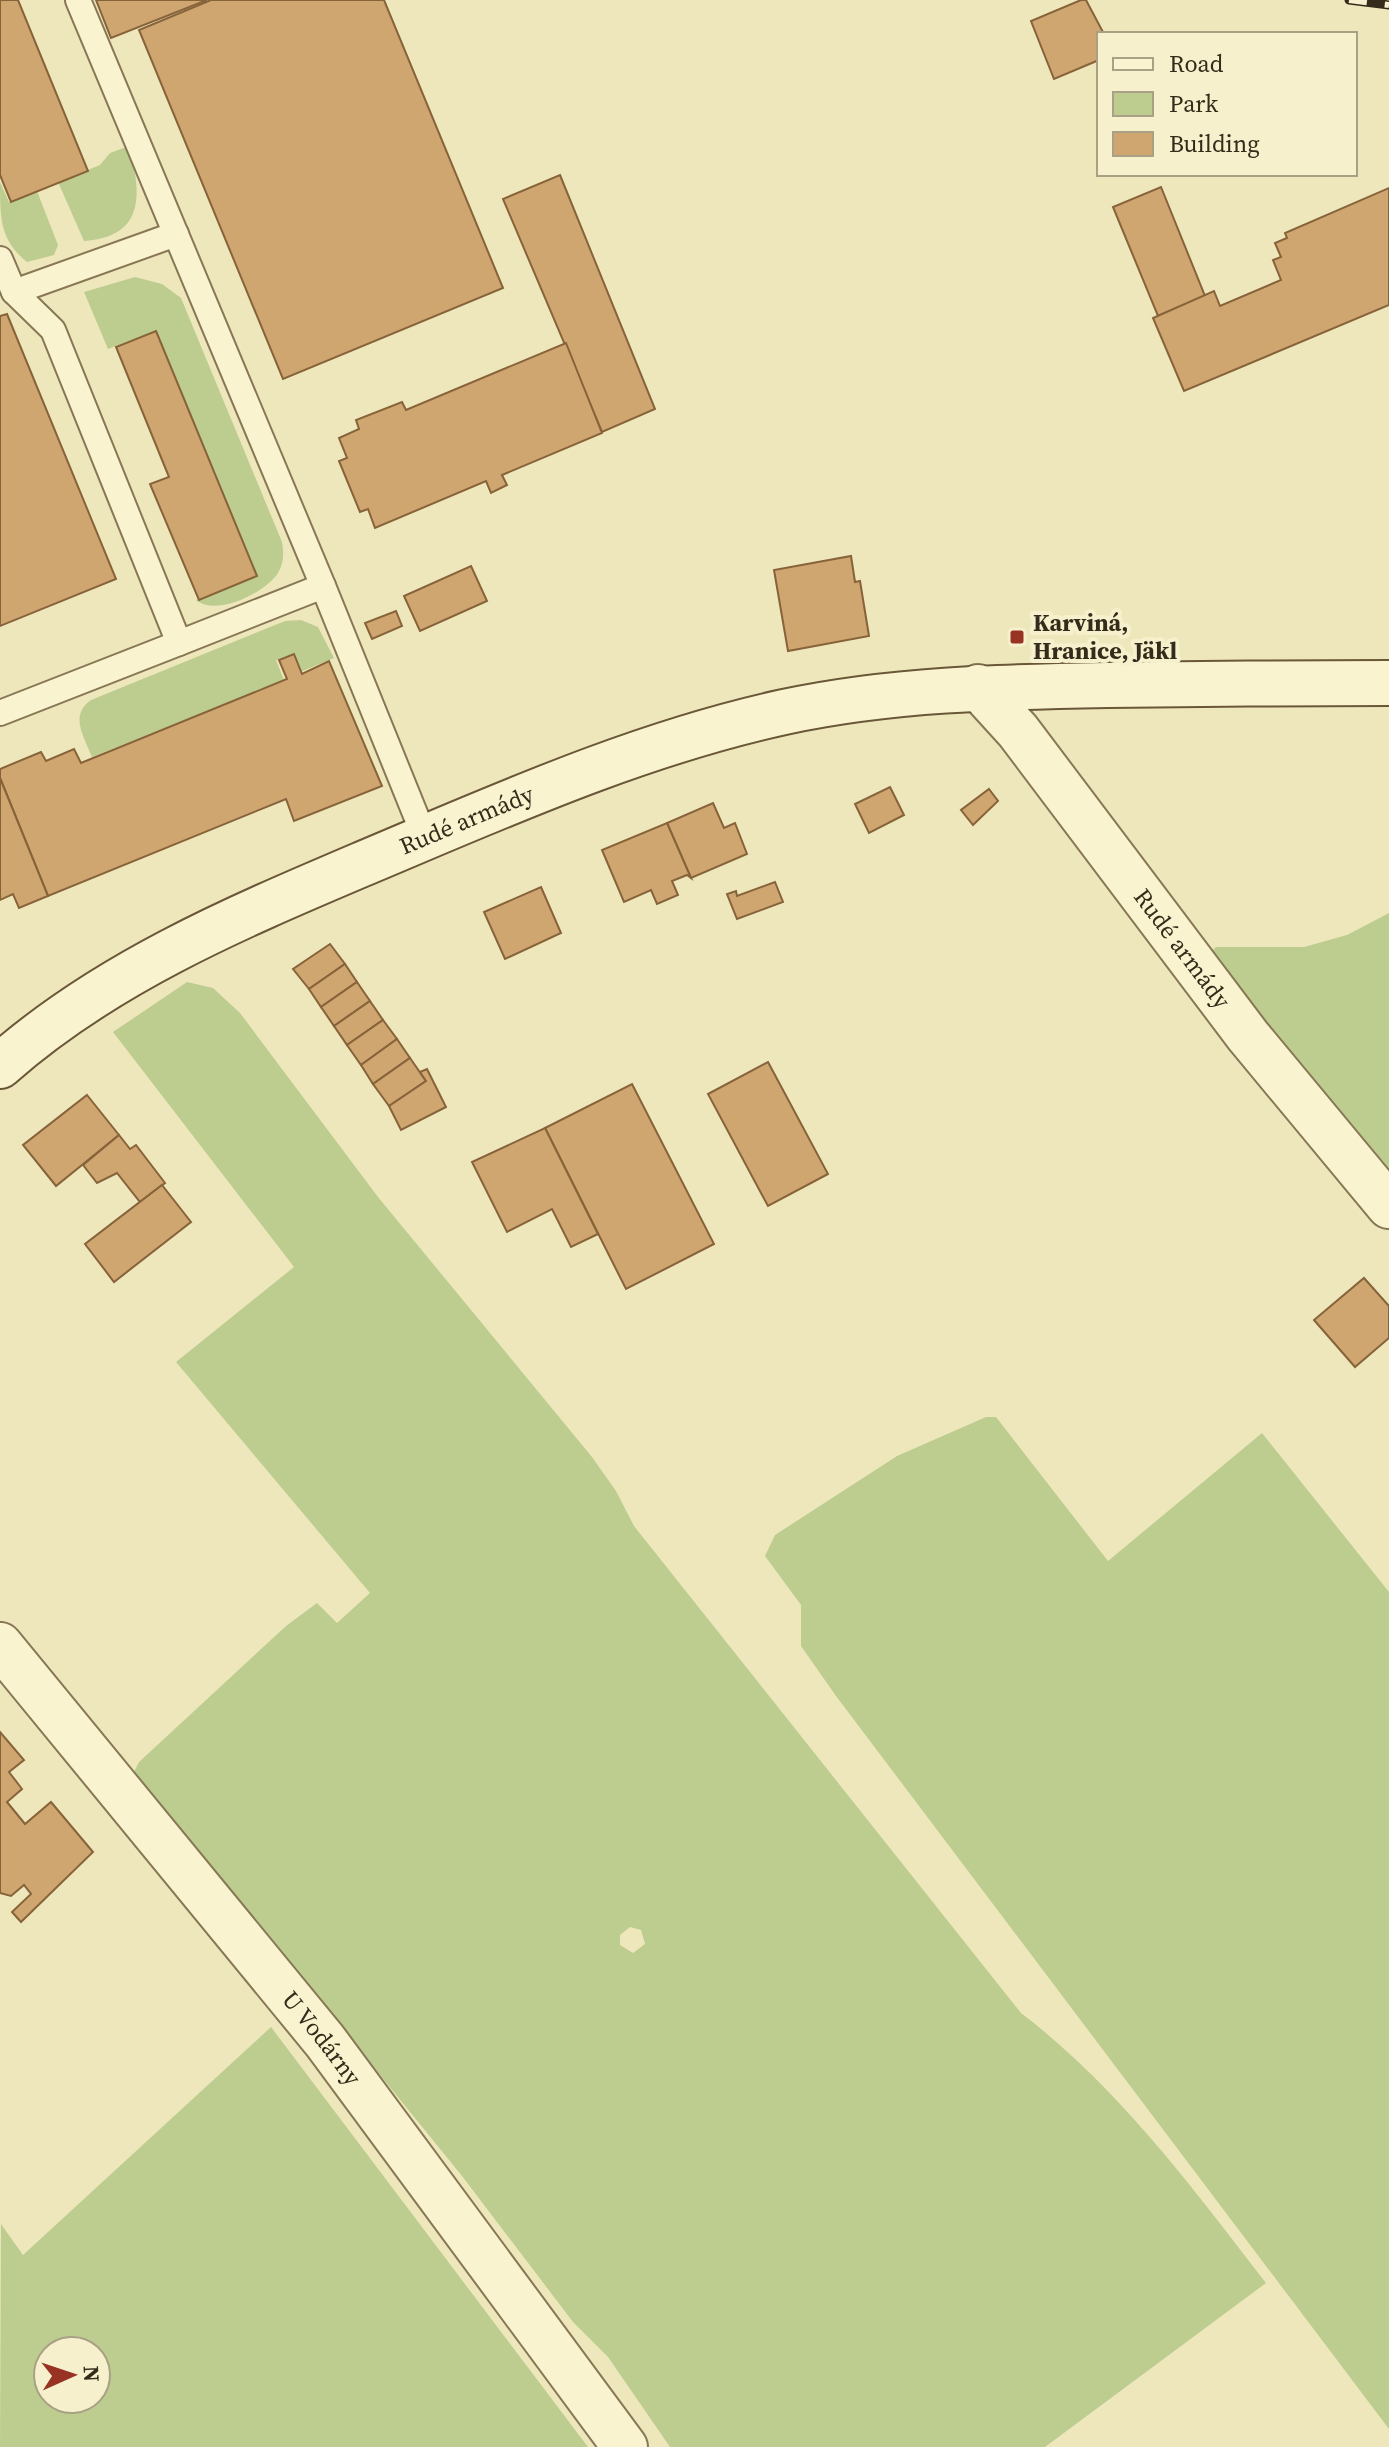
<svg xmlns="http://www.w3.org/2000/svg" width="1389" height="2447" font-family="'Source Serif 4',serif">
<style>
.green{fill:#bdcd90;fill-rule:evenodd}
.building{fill:#cfa570;stroke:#87633a;stroke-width:2}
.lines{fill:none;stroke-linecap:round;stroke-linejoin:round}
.lane-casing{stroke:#877755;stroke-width:28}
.street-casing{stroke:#877755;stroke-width:48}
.secondary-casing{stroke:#695738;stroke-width:48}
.lane{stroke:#faf3cf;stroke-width:24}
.street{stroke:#faf3cf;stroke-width:44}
.secondary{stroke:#faf3cf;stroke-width:44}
.rail-casing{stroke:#352b1b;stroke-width:9}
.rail{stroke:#f6f0cc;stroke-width:6;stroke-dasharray:18;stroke-linecap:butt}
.poi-dot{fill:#983223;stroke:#f6f0cc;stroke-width:3}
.labels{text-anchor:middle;stroke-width:8;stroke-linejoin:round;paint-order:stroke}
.poi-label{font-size:24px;font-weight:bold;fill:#352b1b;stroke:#f6f0cc;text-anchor:start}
.street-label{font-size:24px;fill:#352b1b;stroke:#f6f0cc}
</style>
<rect width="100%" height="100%" fill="#efe7bc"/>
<g class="green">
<path d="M129,146C141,191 147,237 84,241L58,182L100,165L110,153Z"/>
<path d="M0,182L9,202L37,191L58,245L54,255L27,262C0,240 0,219 0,182Z"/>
<path d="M135,277L162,284L181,298L282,542C284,553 284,563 278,573C265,593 216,617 196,600L254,575L152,332L108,349L84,292Z"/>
<path d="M301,620L318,627L334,658L298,673L290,655L276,660L284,680L92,757C84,737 69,715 91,700L285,621Z"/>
<path d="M1389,913V1181L1206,956L1216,947H1304L1347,935Z"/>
<path d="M187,982L213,988L240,1013L378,1197L592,1457L616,1491L634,1526L1021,2013C1118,2087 1192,2187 1266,2283L1045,2447H670L608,2357L573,2322L462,2176L134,1772L139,1762L286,1626L317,1603L337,1623L370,1593L176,1362L294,1267L113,1032ZM630,1927L641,1930L645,1944L633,1953L620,1945V1935Z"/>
<path d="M986,1417H996L1108,1561L1262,1433L1389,1592V2429L836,1696L801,1646V1605L765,1556L775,1535L897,1456Z"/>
<path d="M271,2027L588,2447H0L1,2224L23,2255ZM48,2351H96V2399H48Z"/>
</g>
<g class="building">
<path d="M0,0H18L88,171L11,202L0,175Z"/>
<path d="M96,0H207L111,38Z"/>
<path d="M211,0H384L503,288L283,379L139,30Z"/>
<path d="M1081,0H1086L1104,34H1099V60L1054,79L1031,21Z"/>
<path d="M560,175L655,409L602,432L503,199Z"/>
<path d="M1161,187L1205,296L1158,316L1113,207Z"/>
<path d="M1389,188V305L1184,391L1153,318L1214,291L1220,306L1281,280L1273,260L1281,257L1275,243L1287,238L1285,233Z"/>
<path d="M7,314L116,579L0,626V316Z"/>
<path d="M156,331L257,576L199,600L150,484L169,477L116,347Z"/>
<path d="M566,343L602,433L502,475L507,485L491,493L486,481L375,528L368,509L360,512L339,461L347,458L339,438L359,429L356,420L402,402L406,410Z"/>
<path d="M851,556L855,582L860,581L869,636L788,651L774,570Z"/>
<path d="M471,566L487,601L420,631L404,596Z"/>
<path d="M396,611L402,626L372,639L365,623Z"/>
<path d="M294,654L302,674L329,661L382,786L294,821L286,799L48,896L0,778V769L41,752L46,761L74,749L81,763L287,679L279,660Z"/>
<path d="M0,778L48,896L19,908L13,894L0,900Z"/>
<path d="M890,787L904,815L869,833L855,804Z"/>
<path d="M989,789L998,801L973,825L961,810Z"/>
<path d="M713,803L724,828L735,823L747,854L691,878L667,823Z"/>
<path d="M667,823L691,878L687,875L672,881L678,895L657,904L651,890L624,902L602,850Z"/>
<path d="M775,882L783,902L737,919L727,894L736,891L737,896Z"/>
<path d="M541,887L561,933L505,959L484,912Z"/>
<path d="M330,944L345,964L309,989L293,969Z"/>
<path d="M345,964L357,982L321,1007L309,989Z"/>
<path d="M357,982L370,1001L334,1026L321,1007Z"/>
<path d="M370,1001L383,1020L347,1045L334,1026Z"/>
<path d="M383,1020L397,1039L361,1065L347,1045Z"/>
<path d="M397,1039L410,1058L373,1084L361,1065Z"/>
<path d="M410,1058L426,1081L389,1106L373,1084Z"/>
<path d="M768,1062L828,1174L768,1206L708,1094Z"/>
<path d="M427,1069L446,1107L401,1130L389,1106L426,1081L420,1072Z"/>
<path d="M632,1084L714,1244L626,1289L545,1128Z"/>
<path d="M87,1095L119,1135L56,1186L23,1145Z"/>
<path d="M545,1128L598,1234L571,1247L552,1209L507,1232L472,1162Z"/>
<path d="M119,1135L130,1149L136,1145L165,1183L140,1202L117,1173L97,1183L83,1165Z"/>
<path d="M162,1185L191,1222L114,1282L85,1244Z"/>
<path d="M1364,1278L1389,1306V1338L1355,1367L1314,1320Z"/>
<path d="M0,1732L24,1760L9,1772L22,1789L7,1802L25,1824L51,1802L93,1852L21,1922L12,1912L31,1894L24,1885L11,1896L0,1893Z"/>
</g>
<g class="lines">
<g class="lane-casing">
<g id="lane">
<path d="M78,0L323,586L425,838"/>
<path d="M0,259L14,292L53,330L179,643L323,586"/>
<path d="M14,292L176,234"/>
<path d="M0,713L179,643"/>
</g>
</g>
<g class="street-casing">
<g id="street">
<path id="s1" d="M978,687L1018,731L1248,1036L1389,1206"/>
<path id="s2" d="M0,1645L325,2041L625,2447"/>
</g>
</g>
<g class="secondary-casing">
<g id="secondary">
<path id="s3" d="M0,1066C104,974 233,919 360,865C498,807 637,744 784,712C891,689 999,687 1108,685C1202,684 1295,683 1389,683"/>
</g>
</g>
<use href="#lane" class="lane"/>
<use href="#street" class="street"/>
<use href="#secondary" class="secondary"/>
<g class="rail-casing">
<path id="rail" d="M1349,0L1389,5"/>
</g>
<use href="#rail" class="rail"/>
</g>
<rect class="poi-dot" x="1009" y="629" width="16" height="16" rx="4"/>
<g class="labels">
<g class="poi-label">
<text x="1033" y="631">Karviná,<tspan x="1033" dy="28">Hranice, Jäkl</tspan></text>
</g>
<g class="street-label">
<text dy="8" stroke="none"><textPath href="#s3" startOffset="530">Rudé armády</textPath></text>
<text dy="8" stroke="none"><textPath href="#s1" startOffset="332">Rudé armády</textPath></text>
<text dy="8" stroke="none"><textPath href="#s2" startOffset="508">U Vodárny</textPath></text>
</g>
</g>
<rect x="1097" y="32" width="260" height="144" fill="#f6f0cc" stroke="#a9a185" stroke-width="2"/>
<rect x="1113" y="58" width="40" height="12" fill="#faf3cf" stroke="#a9a185" stroke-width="2"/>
<text x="1169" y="72" font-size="24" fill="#352b1b">Road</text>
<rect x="1113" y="92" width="40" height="24" fill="#bdcd90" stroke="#a9a185" stroke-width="2"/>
<text x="1169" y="112" font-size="24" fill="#352b1b">Park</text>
<rect x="1113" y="132" width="40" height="24" fill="#cfa570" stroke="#a9a185" stroke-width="2"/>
<text x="1169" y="152" font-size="24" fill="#352b1b">Building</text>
<g transform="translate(72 2375) rotate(87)"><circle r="38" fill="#f6f0cc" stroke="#a9a185" stroke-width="2"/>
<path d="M0-6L14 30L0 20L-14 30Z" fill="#983223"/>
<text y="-12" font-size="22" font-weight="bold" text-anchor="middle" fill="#352b1b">N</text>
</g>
</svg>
